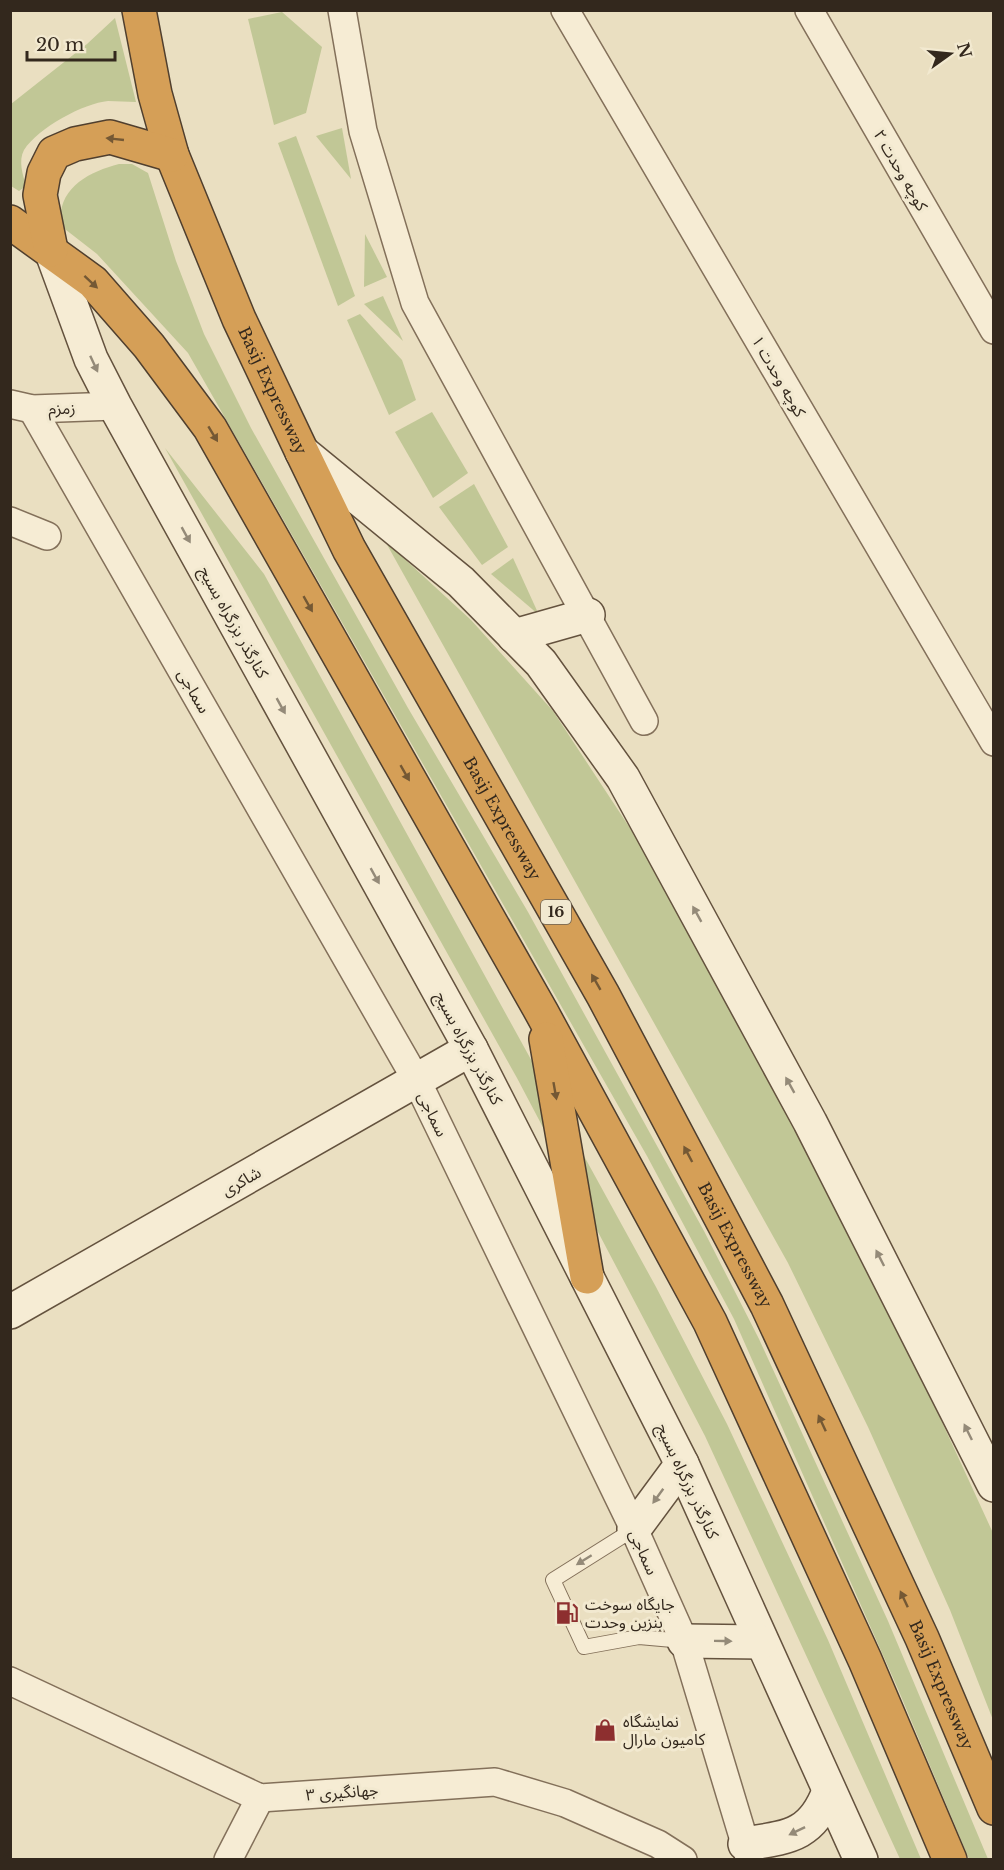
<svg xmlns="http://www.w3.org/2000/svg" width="1004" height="1870" font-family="'Libre Baskerville','Noto Sans Arabic',serif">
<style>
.green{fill:#c1c796}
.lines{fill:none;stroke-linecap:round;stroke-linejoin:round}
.lane-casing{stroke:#83705a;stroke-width:16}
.street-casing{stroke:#83705a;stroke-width:30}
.secondary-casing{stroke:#64523e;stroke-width:36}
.highway-casing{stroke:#503f2e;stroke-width:36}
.lane{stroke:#f6ecd4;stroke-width:14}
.street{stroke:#f6ecd4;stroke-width:27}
.secondary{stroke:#f6ecd4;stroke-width:33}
.highway{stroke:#d59f57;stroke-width:33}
.oneway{fill:#745834}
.oneway2{fill:#948a78}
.labels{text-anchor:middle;stroke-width:6;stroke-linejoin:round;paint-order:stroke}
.shield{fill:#f2e9d0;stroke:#6c6253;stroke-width:1.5}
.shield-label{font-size:15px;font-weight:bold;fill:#33281d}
.street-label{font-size:16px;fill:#33281d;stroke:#f2e9d0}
.poi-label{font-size:16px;fill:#33281d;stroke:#f2e9d0;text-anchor:start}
</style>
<rect width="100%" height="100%" fill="#eadfc1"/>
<g class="green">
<path d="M282,12L322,47L306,113L274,125L248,19Z"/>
<path d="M115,18L136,102C127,102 117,101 108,101C84,103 38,128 24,150C18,161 23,175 26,186L19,191L11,186V104L87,44Z"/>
<path d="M342,128L351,179L316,136Z"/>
<path d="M296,136L355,296L338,306L278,143Z"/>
<path d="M119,164H132L148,173L176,261L204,334L251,428L408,708L528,912L704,1231L759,1339L888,1621L988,1859H969L898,1689L734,1319L647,1156L188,353L97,254L61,226C56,189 88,172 119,164Z"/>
<path d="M365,234L387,277L364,287Z"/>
<path d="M383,296L403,341L364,304Z"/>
<path d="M360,314L402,360L416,400L389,415L347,320Z"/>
<path d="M432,412L468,473L433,498L395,432Z"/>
<path d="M165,448L264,574L656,1287L727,1424L828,1640L921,1859H900L705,1436L668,1365L517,1078Z"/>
<path d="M474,484L508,547L482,565L439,507Z"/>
<path d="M385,541L471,620L553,711L647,854L758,1050L919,1372L993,1533V1720L950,1610L868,1427L788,1263Z"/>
<path d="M513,558L539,615L491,574Z"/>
</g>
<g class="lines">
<g class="lane-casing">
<path id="lane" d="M634,1529L553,1580L584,1647L639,1637L684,1641"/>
</g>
<g class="street-casing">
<g id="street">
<path d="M342,10L363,131L415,303L644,721"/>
<path d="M565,10L994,742"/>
<path d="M809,10L994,330"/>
<path d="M10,404L32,409L115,406"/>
<path d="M32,409L417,1081L634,1529L684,1641L750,1860"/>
<path d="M10,521L47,536"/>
<path d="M10,1681L260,1798L495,1782L565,1803L658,1844L683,1860"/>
<path d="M228,1860L260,1798"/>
</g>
</g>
<g class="secondary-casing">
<g id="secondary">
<path d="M51,250L91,359L115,406L471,1049L682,1464L861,1860"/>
<path d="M302,452L461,582L541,663L623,778L810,1122L994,1485"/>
<path d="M514,636L588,615"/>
<path d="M10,1312L471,1049"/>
<path d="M634,1529L682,1464"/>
<path d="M684,1641L761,1642"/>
<path d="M745,1844C789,1837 812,1836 829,1791"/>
</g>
</g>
<g class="highway-casing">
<g id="highway">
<path id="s1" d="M139,10L155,94L172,155L239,319L302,452L349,549L603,995L767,1305L922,1638L994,1808"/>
<path d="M10,222L93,282L149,346L210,428L542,1013L710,1322L865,1660L950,1860"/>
<path d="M51,250L40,195L44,173L54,153L75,144L110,137L172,155"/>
<path d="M546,1039L587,1277"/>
</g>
</g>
<use href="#lane" class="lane"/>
<use href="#street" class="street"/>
<use href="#secondary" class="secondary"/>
<use href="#highway" class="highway"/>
</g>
<defs><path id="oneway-solid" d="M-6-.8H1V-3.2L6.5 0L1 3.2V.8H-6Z" transform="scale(1.5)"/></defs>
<g class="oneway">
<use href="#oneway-solid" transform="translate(115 139) rotate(-174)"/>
<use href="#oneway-solid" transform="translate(91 282) rotate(43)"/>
<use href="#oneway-solid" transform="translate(213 434) rotate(59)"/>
<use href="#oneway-solid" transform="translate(308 604) rotate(60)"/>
<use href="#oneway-solid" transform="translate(405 773) rotate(60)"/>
<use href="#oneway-solid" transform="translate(596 982) rotate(-120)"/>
<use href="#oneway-solid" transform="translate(555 1091) rotate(80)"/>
<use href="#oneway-solid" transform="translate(688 1154) rotate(-118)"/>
<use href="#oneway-solid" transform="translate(822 1423) rotate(-115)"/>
<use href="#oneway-solid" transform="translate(904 1599) rotate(-115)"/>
</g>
<g class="oneway2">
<use href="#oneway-solid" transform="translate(94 364) rotate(65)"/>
<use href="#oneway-solid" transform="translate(186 535) rotate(61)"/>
<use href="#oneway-solid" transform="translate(281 706) rotate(61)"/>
<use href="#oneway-solid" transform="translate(375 876) rotate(61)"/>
<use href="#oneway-solid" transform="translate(697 914) rotate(-119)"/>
<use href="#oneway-solid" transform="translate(790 1085) rotate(-119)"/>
<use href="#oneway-solid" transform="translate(880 1258) rotate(-117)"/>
<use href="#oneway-solid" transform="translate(968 1432) rotate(-116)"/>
<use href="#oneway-solid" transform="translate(658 1496) rotate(126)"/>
<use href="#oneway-solid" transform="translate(584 1560) rotate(148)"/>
<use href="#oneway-solid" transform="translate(723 1641) rotate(1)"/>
<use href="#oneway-solid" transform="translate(797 1831) rotate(154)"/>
</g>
<defs>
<g id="fuel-bare" transform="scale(1.8)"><path d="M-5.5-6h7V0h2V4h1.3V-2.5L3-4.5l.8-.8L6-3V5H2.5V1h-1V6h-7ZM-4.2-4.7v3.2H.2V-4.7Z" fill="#8d2f2f" stroke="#f2e9d0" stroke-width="2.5" paint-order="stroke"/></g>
<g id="shop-bare" transform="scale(1.8)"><path d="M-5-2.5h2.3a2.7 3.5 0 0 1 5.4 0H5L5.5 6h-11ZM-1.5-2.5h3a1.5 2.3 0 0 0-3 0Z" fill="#8d2f2f" stroke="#f2e9d0" stroke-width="2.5" paint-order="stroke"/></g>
</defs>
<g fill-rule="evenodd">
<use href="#fuel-bare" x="567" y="1613"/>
<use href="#shop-bare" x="605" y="1730"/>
</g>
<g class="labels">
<rect class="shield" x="541" y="900" width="30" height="24" rx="4.5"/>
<g class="shield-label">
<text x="556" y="917">16</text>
</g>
<g class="street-label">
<text transform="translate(901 170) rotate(60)" y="6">کوچه وحدت ۲</text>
<text transform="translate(779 376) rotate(60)" y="6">کوچه وحدت ۱</text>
<text dy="6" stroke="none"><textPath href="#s1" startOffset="405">Basij Expressway</textPath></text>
<text transform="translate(62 408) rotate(-1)" y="6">زمزم</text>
<text transform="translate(234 622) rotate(61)" y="6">کنارگذر بزرگراه بسیج</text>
<text transform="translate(194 691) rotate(60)" y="6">سماجی</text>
<text dy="6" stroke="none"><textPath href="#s1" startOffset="891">Basij Expressway</textPath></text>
<text transform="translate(469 1048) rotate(62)" y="6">کنارگذر بزرگراه بسیج</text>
<text transform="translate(433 1114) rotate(64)" y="6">سماجی</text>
<text transform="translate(241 1181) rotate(-30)" y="6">شاکری</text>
<text dy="6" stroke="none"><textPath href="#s1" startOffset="1377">Basij Expressway</textPath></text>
<text transform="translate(688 1481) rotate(65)" y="6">کنارگذر بزرگراه بسیج</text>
<text transform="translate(644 1552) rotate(66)" y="6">سماجی</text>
<text dy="6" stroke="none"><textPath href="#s1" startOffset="1863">Basij Expressway</textPath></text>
<text transform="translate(342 1792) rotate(-4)" y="6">جهانگیری ۳</text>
</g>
<g class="poi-label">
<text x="585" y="1610">جایگاه سوخت<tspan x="585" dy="18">بنزین وحدت</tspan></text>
<text x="623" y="1727">نمایشگاه<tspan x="623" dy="18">کامیون مارال</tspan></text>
</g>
</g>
<rect width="1004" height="1870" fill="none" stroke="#33281d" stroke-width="24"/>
<g transform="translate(950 54) rotate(75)" stroke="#f2e9d0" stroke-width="4.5" paint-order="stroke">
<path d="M0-4.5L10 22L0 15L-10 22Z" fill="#33281d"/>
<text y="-9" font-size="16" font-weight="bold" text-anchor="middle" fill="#33281d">N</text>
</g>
<path d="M27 51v9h88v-9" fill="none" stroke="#33281d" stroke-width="3"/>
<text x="36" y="51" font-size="18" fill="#33281d" stroke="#f2e9d0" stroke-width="4.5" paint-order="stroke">20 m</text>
</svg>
